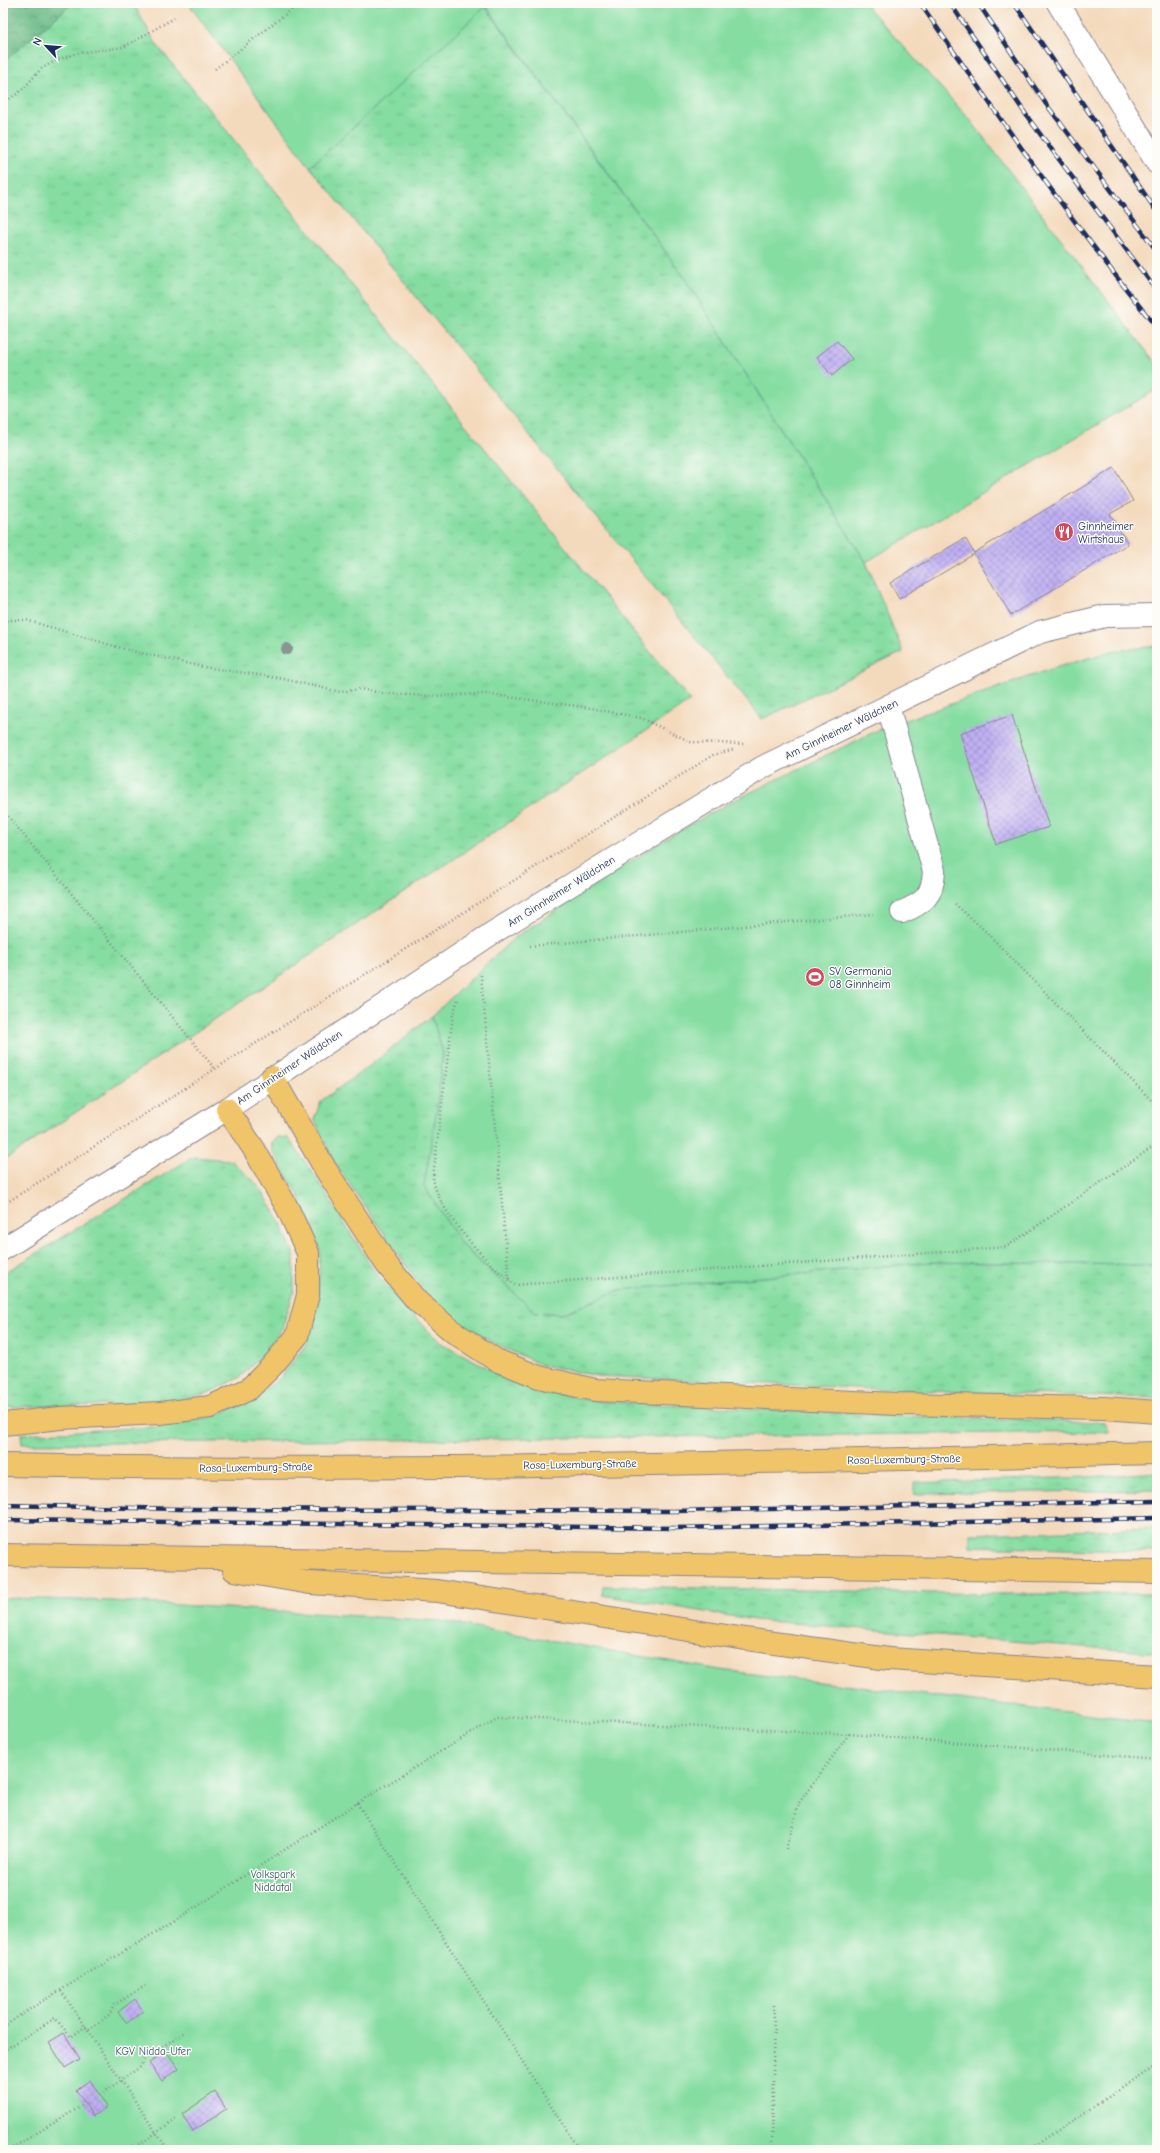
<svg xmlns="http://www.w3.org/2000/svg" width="1160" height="2153" font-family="'Comic Neue',sans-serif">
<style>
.grass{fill:url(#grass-tufts);stroke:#508680}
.forest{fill:url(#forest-crowns);stroke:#447672}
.green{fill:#85dda1;stroke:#508680}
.building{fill:url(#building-cross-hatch)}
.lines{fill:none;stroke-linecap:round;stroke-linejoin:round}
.minor-casing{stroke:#88848e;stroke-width:24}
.highway-casing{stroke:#88848e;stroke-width:24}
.path{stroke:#88848e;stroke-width:2.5;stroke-dasharray:1 3;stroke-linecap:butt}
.minor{stroke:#fff;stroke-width:22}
.highway{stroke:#f0c469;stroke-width:22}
.rail-casing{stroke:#1b2f5e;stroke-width:4.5}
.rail{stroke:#fdfcf7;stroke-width:3;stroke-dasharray:9;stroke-linecap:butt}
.tree{fill:#8c9492}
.labels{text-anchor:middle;stroke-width:3;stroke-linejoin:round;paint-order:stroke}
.poi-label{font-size:11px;fill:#1b2f5e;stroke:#fdfcf7;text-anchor:start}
.street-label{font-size:11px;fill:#1b2f5e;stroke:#fdfcf7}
.park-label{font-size:11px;fill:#365a6f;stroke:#fdfcf7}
</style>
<defs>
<pattern id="grass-tufts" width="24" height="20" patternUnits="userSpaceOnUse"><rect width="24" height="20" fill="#85dda1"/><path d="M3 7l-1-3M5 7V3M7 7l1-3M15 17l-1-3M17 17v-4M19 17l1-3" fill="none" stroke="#72be8d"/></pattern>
<pattern id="forest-crowns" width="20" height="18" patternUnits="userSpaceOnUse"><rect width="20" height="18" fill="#6cbc87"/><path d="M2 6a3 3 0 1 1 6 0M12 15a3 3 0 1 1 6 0" fill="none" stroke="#589972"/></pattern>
<pattern id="building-cross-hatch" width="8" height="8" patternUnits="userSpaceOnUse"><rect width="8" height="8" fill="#c0b0f3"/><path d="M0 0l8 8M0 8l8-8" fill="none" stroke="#9b90c8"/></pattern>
</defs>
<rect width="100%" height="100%" fill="#fdfcf7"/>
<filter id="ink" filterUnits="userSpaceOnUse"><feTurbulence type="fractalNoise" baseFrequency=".025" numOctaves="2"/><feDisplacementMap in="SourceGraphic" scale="8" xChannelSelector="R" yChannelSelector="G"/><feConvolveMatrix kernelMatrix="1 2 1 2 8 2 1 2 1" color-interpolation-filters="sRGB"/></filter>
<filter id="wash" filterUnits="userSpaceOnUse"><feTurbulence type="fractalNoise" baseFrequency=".012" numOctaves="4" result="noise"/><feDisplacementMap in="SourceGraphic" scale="16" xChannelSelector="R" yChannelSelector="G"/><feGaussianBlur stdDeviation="0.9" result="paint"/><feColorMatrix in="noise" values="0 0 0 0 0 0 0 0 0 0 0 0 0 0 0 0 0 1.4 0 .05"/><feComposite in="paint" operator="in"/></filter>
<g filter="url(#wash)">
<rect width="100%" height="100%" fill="#f4dabd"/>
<g class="grass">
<path d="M73,3H133L156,44L690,701L3,1161V62Z"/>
<path d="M485,6L684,277L866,562L903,652L762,719L310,167Z"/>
<path d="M432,1016L443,1052L437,1108L462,1245L535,1312L562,1314L619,1290L931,1262L1157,1265V1398L898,1390L598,1376L542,1365L500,1346L461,1324L425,1292L336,1165L314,1119L321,1101L372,1064Z"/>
<path d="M279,1137L288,1138L311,1170L375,1272L409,1312L441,1343L490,1369L531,1388L595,1401L895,1416L1104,1422L1109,1432L22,1444L21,1434L159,1427L211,1417L252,1400L281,1377L307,1343L318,1300L320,1250L312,1225L299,1196L272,1150V1141Z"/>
<path d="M193,1157L230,1160L258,1185L279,1219L294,1255V1292L282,1328L262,1356L239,1378L208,1393L165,1404L3,1407V1274Z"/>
<path d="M1157,1472V1490L914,1494V1483L1088,1477Z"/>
<path d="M1157,1528V1552L970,1546V1534Z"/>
<path d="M603,1586L993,1594H1157V1653L755,1620L602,1595Z"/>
</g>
<path class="forest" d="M3,3H73L3,62Z"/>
<g class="green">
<path d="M188,3H864L971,121L1157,365V387L1154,391L866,562L684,277L486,6L310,167Z"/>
<path d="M1157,646V1265L931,1262L619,1290L562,1314L535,1312L462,1245L424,1186L437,1108L443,1052L432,1016L514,938L667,838L733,801L880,729L1051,669L1112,651Z"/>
<path d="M3,1598L113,1601L441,1621L720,1670L1157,1723V2150H3Z"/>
</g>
<g id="blocks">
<g class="building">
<path d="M837,341L852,359L832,376L817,357Z"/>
<path d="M1114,468L1133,501L1110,514L1128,544L1011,615L974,554L899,599L890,583L965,538L974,553Z"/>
<path d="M1012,715L1049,827L996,844L960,733Z"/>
<path d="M135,1999L143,2011L127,2023L118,2012Z"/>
<path d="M64,2033L80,2059L65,2068L49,2042Z"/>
<path d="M166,2051L179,2069L162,2081L149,2063Z"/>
<path d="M90,2080L107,2107L93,2116L76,2090Z"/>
<path d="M215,2092L226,2109L193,2131L182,2114Z"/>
<path d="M132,2145L135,2150H123Z"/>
</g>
</g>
</g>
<g filter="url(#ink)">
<use href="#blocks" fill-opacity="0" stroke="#88848e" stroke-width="1"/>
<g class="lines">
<g class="minor-casing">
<g id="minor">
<path d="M1058,3L1157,163"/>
<path d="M888,706L934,871C933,896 924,903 902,912"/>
<path d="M3,1249L227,1109L494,932L763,767L1040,632L1105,616L1157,615"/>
</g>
</g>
<g class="highway-casing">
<g id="highway">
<path d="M272,1077L326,1170L387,1265L417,1301L452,1331L496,1360L539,1377L595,1390L897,1404L1104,1408L1157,1412"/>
<path d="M3,1424L61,1418L160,1413L210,1407L249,1389L272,1366L297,1336L308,1295V1253L288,1209L254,1149L227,1109"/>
<path d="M3,1465C388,1473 773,1462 1157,1453"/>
<path d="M3,1555L1157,1572"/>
<path d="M234,1570L310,1583L437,1591L746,1639L889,1659L1157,1676"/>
</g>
</g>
<g class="path">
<path d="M215,69L300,3"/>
<path d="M3,104L23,89L41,69L57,60L78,53L124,47L174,18"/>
<path d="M3,620H26L128,650L203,667L279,678L340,692L360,689L388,694L429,696L486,694L591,708L641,718L691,742L744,744"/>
<path d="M3,810L215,1069"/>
<path d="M955,904L983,929L1157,1106"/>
<path d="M530,946L873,914"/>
<path d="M481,975L509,1280"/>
<path d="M458,1000L453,1014L433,1177C436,1211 489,1265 515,1285L1006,1247L1157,1144"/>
<path d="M3,1205L215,1069L713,755L735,749"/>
<path d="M357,1803L579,2150"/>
<path d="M786,1849L799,1803L849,1734"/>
<path d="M61,1991L168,2150"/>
<path d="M3,2027L36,2005L181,1917L357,1803L497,1717L849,1734L1157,1759"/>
<path d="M89,2030L110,2014L114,2005L145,1986"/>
<path d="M3,2051L55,2018L71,2037L86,2026"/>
<path d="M100,2095L140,2067L145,2058L185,2032"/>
<path d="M136,2147L177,2118"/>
<path d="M9,2150L85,2104"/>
<path d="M772,2150L774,2005"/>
<path d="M1028,2150L1157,2065"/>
</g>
<use href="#minor" class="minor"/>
<use href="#highway" class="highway"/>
<g class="rail-casing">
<g id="rail">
<path d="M920,3C996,113 1073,224 1157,328"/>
<path d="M950,3L1029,119L1157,291"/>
<path d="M978,3L1046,104L1157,251"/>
<path d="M1014,3L1157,212"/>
<path d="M3,1505L180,1509L674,1511L1157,1501"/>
<path d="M3,1520L676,1528L1157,1518"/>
</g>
</g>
<use href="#rail" class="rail"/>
</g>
<circle class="tree" cx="287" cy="649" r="6"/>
</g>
<defs>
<g id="restaurant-disc" transform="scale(1)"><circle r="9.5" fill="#d1495b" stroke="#fdfcf7"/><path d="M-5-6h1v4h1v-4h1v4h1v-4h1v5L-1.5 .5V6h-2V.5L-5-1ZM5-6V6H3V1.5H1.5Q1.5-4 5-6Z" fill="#fff"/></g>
<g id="stadium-disc" transform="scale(1)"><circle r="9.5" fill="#d1495b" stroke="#fdfcf7"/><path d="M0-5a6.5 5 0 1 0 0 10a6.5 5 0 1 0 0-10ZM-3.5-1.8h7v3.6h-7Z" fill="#fff"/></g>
</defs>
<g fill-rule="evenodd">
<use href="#restaurant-disc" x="1064" y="532"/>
<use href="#stadium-disc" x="815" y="977"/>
</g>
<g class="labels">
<g class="poi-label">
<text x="1078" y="530">Ginnheimer<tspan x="1078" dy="13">Wirtshaus</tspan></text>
<text x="829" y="975">SV Germania<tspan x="829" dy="13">08 Ginnheim</tspan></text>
</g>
<g class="street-label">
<text transform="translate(841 729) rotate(-26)" y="4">Am Ginnheimer Wäldchen</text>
<text transform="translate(561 891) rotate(-32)" y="4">Am Ginnheimer Wäldchen</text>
<text transform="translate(289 1067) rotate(-34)" y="4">Am Ginnheimer Wäldchen</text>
<text transform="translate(904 1459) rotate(-1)" y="4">Rosa-Luxemburg-Straße</text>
<text transform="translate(580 1464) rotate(-1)" y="4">Rosa-Luxemburg-Straße</text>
<text transform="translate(256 1467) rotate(-1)" y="4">Rosa-Luxemburg-Straße</text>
</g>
<g class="park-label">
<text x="273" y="1878">Volkspark<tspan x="273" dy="13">Niddatal</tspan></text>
<text x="153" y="2055">KGV Nidda-Ufer</text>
</g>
</g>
<rect width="1160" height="2153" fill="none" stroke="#fdfcf7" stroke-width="16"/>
<g transform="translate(46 46) rotate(296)" stroke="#fdfcf7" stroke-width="3" paint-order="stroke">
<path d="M0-3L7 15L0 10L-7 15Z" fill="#1b2f5e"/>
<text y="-6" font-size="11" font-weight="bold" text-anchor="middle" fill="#1b2f5e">N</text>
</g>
</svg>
